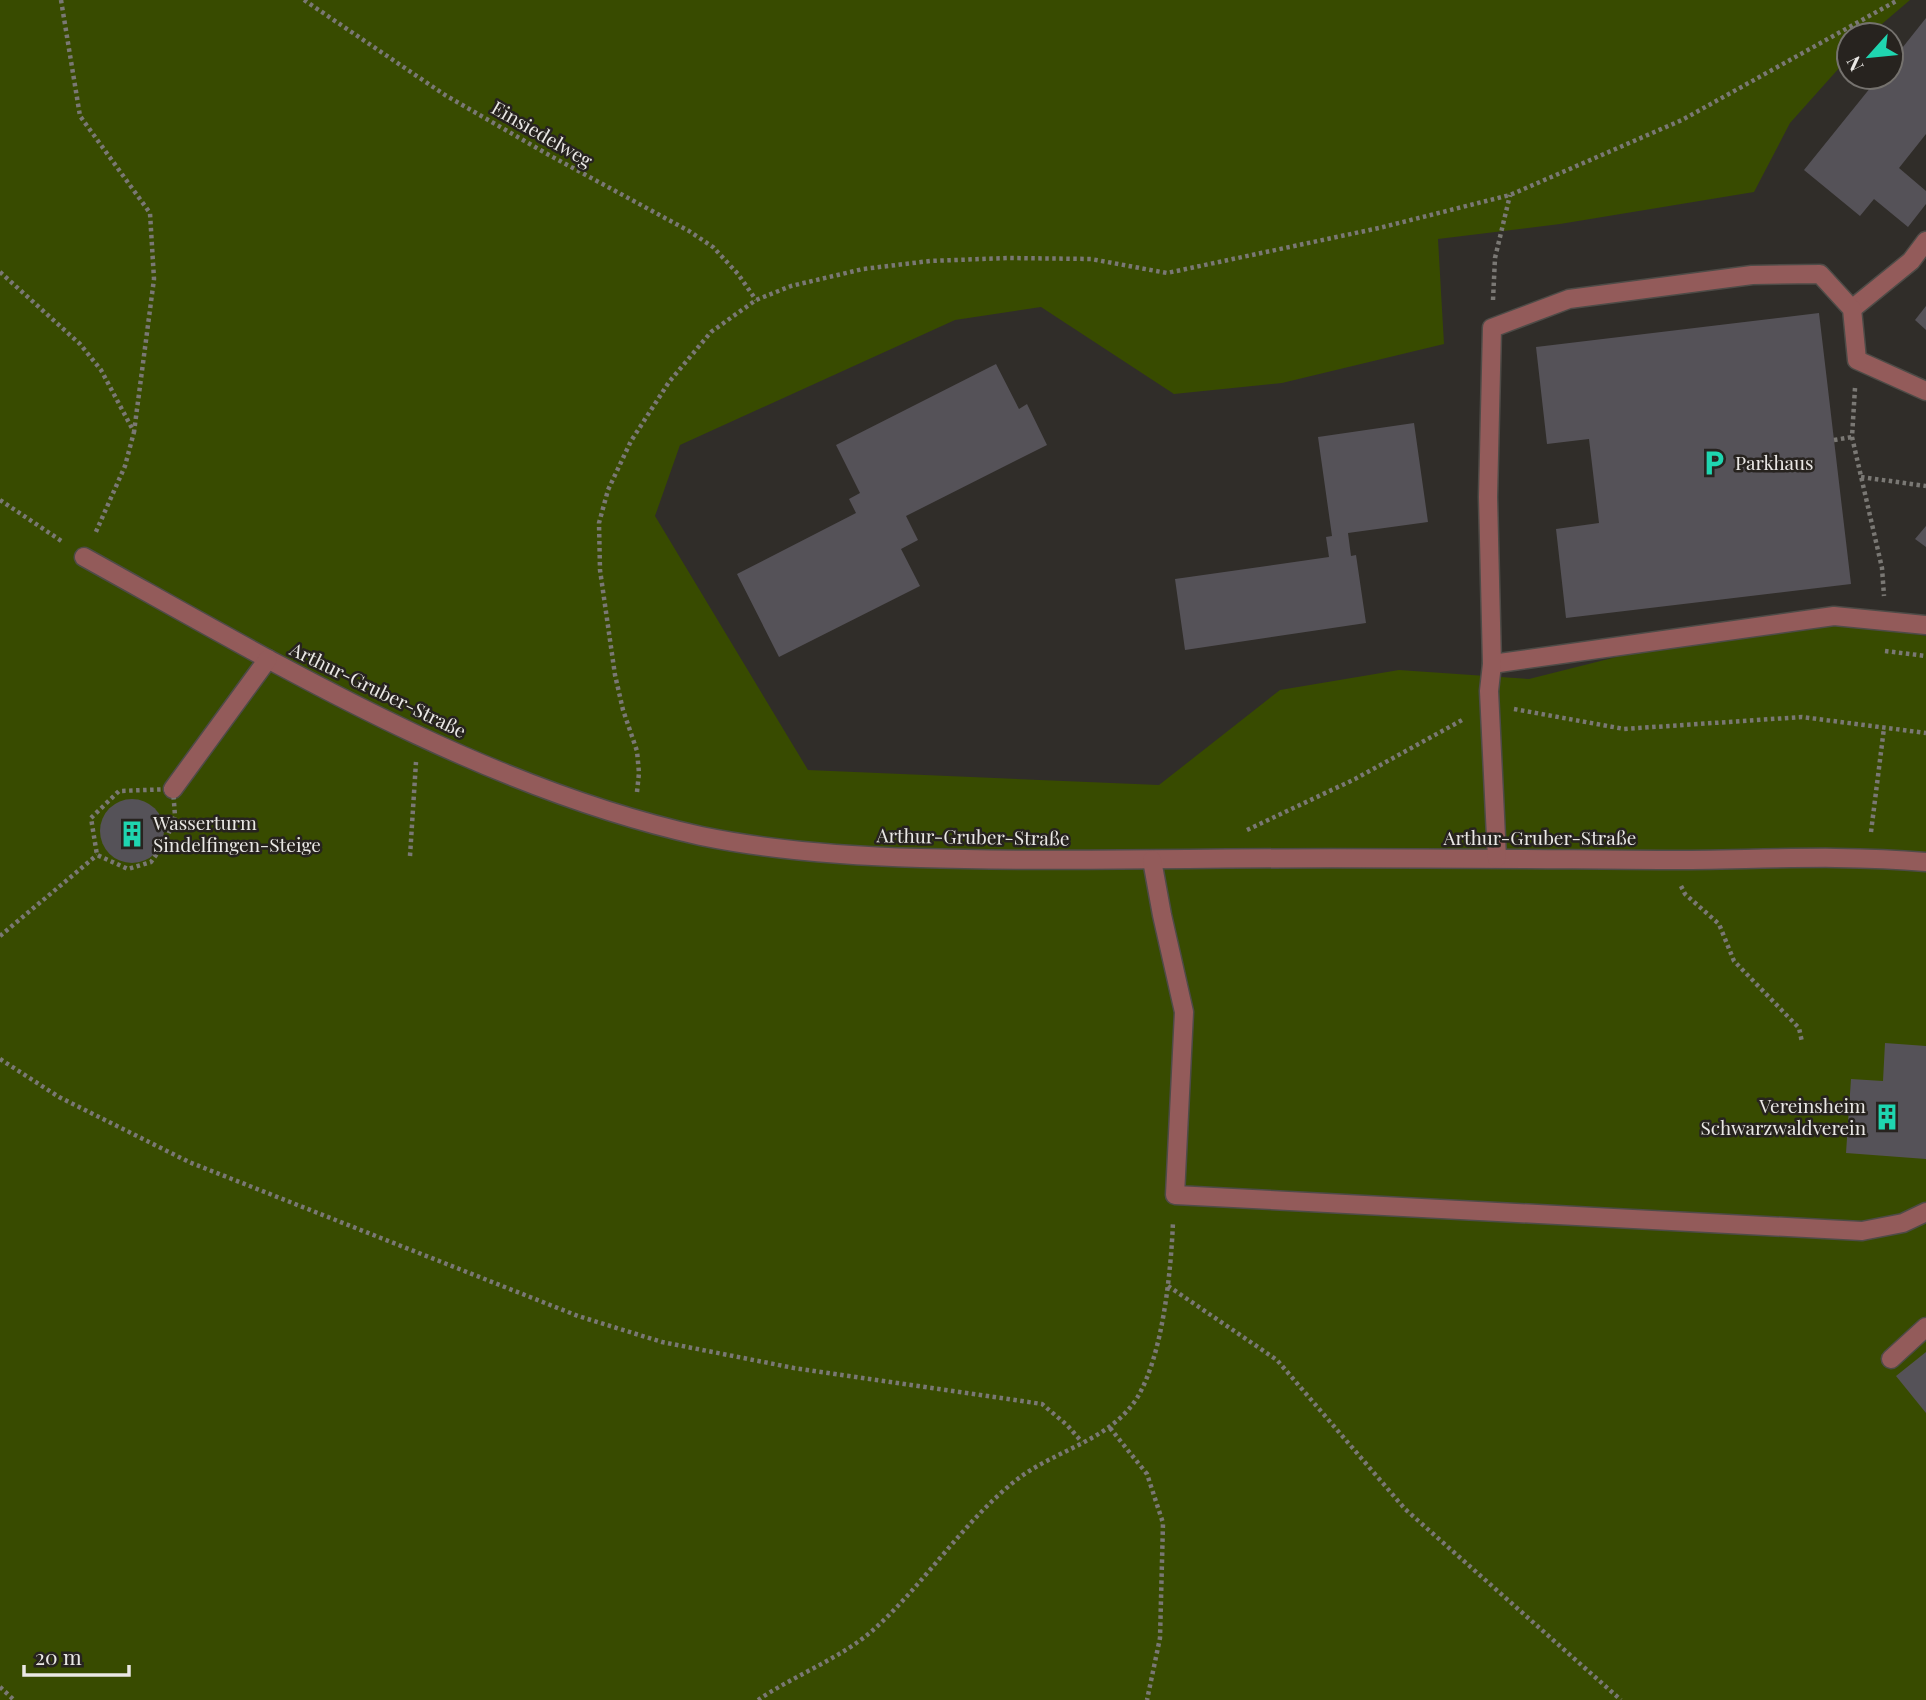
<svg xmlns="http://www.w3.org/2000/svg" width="1926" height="1700" font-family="'Playfair Display',serif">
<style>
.green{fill:#384b00}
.building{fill:#555258}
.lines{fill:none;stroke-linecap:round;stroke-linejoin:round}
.minor-casing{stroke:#4e4b47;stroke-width:21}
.path{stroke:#7a7874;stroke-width:4.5;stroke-dasharray:3.5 3.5;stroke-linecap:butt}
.minor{stroke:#935b5a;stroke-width:18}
.labels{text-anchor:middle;stroke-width:5;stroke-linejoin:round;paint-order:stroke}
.street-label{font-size:19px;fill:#eae8e5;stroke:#27231f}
.poi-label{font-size:19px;fill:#eae8e5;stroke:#27231f;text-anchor:start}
</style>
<rect width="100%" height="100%" fill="#302d29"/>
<path class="green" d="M0,0H1910L1869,35H1849V57L1790,123L1754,192L1560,224L1438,239L1444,344L1282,383L1174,394L1041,307L955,320L680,445L655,516L808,770L1159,785L1280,690L1399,670L1529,679L1656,647L1850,624L1926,636V1700H0Z"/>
<g class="building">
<path d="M1926,18V134L1899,168L1926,191V204L1908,227L1874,199L1860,216L1804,170L1879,77H1891V62Z"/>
<path d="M1926,306V330L1915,320Z"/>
<path d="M1819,313L1851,584L1566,618L1556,529L1599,523L1589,439L1547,444L1536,347Z"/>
<path d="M996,364L1019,409L1027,404L1047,445L906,516L918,540L901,549L920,586L779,657L737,574L856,513L849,499L860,493L836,445Z"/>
<path d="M1414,423L1428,522L1348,533L1351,556L1356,555L1366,623L1185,650L1175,579L1329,557L1326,537L1332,536L1318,437Z"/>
<path d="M1926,526V547L1915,539Z"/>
<circle cx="132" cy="831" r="32"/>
<path d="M1885,1043L1926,1046V1159L1846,1153L1851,1079L1883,1081Z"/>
<path d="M1926,1352V1413L1896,1376Z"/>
</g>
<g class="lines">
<g class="minor-casing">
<g id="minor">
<path d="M1852,309L1911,261L1926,241"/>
<path d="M84,557C279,665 481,787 701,836C774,851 847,856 920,858C1010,861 1099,860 1188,859C1348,857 1508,859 1668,860C1754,860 1840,854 1926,862"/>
<path d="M1492,664L1834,616L1926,625"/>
<path d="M173,789L268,659"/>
<path d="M1497,858L1489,691L1492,664L1488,497L1492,328L1569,299L1752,275L1820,274L1852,309L1857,360L1926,391"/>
<path d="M1152,860L1162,915L1184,1012L1175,1195L1862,1231L1903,1223L1926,1212"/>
<path d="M1891,1359L1926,1327"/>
</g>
</g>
<g class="path">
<path d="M61,0L80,116L150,213L154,279L134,432"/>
<path d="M304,0L445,95L549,155L689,231L713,247L738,274L756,300"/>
<path d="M0,272L80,344L101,370L134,432L125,466L95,534"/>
<path d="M1493,300L1495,258L1510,195"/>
<path d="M1855,388L1852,437L1882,568L1884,596"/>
<path d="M1834,440L1852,437"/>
<path d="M1861,477L1926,486"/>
<path d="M0,500L63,542"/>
<path d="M1885,651L1926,656"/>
<path d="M1514,709L1624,729L1802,717L1926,733"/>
<path d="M173,789L175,816L166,841L151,862L128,869L97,855L91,818L119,791Z"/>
<path d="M637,792L639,773L637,751L623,710L615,675L600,570L599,523L608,490L631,441L669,382L711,332L756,300L791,286L863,269L930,261L1007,258L1091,259L1167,273L1379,228L1510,195L1682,120L1898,0"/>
<path d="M1247,830L1355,779L1464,719"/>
<path d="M1871,832L1884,728"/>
<path d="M410,856L416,762"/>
<path d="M1681,886L1685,894L1719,924L1734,961L1799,1028L1802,1042"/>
<path d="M0,936L97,855"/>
<path d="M0,1059L59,1097L189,1162L578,1316L662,1342L794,1368L1042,1404L1067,1425L1082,1442"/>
<path d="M1168,1286L1277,1360L1405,1509L1621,1700"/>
<path d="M1110,1428L1147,1474L1163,1523L1160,1638L1147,1700"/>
<path d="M0,1687L14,1700"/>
<path d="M758,1700C793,1676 841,1658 872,1631C924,1585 961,1524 1015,1481C1054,1450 1110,1441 1137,1398C1163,1355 1171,1271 1173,1222"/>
</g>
<use href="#minor" class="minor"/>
</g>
<defs>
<g id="parking-bare" transform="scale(2.1)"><path d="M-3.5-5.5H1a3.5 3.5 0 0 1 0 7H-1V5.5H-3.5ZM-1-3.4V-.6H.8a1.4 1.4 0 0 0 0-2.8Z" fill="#1fd5b0" stroke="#27231f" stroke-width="2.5" paint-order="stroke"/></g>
<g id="building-bare" transform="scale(2.1)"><path d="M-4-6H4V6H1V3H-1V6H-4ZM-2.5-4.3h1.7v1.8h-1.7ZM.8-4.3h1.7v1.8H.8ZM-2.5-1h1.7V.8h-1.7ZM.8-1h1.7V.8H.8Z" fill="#1fd5b0" stroke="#27231f" stroke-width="2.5" paint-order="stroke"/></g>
</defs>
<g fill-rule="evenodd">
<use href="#parking-bare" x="1714" y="463"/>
<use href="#building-bare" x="132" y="834"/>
<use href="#building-bare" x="1887" y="1117"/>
</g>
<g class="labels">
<g class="street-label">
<text transform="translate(542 134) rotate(30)" y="7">Einsiedelweg</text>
<text transform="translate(378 690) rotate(26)" y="7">Arthur-Gruber-Straße</text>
<text transform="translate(973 837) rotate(1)" y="7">Arthur-Gruber-Straße</text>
<text x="1540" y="845">Arthur-Gruber-Straße</text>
</g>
<g class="poi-label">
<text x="1735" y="470">Parkhaus</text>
<text x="153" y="830">Wasserturm<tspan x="153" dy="22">Sindelfingen-Steige</tspan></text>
<text x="1866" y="1113" text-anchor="end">Vereinsheim<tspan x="1866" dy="22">Schwarzwaldverein</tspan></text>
</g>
</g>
<g transform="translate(1870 56) rotate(243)"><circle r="33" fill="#27231f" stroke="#75726e" stroke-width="2"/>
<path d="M0-5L12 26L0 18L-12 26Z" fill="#1fd5b0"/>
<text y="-10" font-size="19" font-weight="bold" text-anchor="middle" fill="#eae8e5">N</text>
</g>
<path d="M24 1665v10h105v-10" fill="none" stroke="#eae8e5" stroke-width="3.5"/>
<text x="35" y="1665" font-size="21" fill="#eae8e5" stroke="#27231f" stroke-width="5" paint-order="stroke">20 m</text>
</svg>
